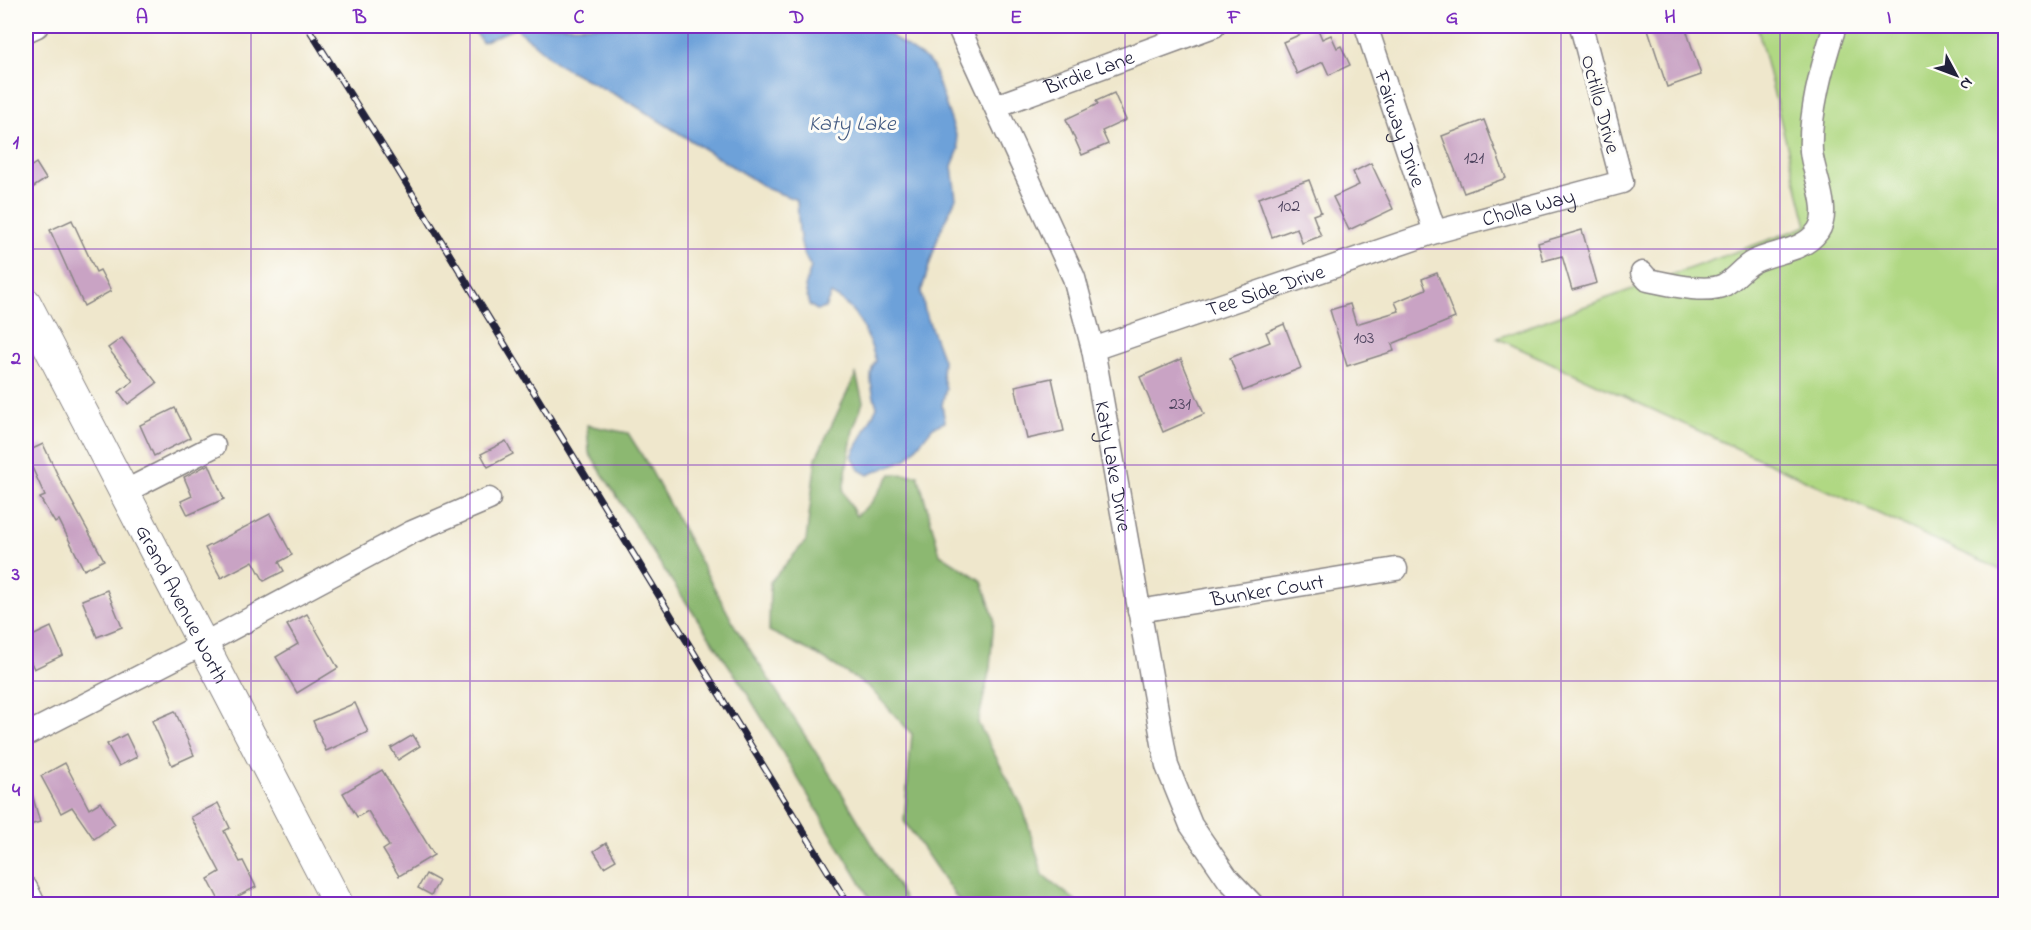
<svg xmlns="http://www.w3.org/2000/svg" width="2031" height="930" font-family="'Indie Flower',sans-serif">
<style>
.green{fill:#b0d883;stroke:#697d5f;stroke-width:1.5}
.forest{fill:#8cb871;stroke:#576d56;stroke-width:1.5}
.water{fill:#6da1d9;stroke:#48628a;stroke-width:1.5}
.building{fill:#c9a3c4}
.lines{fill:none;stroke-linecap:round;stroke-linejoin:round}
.minor-casing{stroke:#888484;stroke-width:25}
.major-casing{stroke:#888484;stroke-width:32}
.minor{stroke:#fff;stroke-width:22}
.major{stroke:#fff;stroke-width:30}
.rail-casing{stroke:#22223b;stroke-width:7}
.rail{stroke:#fdfcf7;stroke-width:4.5;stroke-dasharray:14;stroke-linecap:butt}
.grid{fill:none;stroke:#7b2cbf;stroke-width:1.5;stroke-opacity:0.55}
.labels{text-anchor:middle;stroke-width:6;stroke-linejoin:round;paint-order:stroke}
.number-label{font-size:18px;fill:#4c425d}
.street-label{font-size:21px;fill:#22223b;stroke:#fdfcf7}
.water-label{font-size:22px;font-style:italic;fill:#445b82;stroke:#fdfcf7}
.neatline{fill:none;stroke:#7b2cbf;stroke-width:2}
.grid-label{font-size:20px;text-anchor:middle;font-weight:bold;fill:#7b2cbf}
</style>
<rect width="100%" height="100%" fill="#fdfcf7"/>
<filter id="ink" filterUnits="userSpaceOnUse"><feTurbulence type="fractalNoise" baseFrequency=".0167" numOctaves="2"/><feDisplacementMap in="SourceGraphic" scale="12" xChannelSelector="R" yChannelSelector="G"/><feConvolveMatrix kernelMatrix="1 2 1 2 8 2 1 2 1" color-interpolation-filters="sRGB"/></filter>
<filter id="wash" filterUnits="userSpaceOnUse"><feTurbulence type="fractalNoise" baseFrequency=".008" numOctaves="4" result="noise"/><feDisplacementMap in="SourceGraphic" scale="24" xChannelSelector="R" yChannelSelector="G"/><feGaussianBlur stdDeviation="1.35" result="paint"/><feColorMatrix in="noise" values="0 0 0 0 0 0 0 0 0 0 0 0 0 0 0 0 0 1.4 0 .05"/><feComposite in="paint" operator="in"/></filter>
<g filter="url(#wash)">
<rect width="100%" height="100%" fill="#efe7cc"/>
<path class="green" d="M1757,26H2005V572L1497,338L1807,226Z"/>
<g class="forest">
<path d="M856,374L863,402L853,430L843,491L856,516L871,503L891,474L918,475L940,554L982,581L994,618L990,668L978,723L1023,808L1043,875L1080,904H961L904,821L912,734L869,687L816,654L769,631L770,582L806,541L816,458Z"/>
<path d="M587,425L628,433L648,465L736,628L840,790L908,904H873L744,688L663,568L589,453Z"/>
</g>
<path class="water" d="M474,26H876L927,60L933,67L957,138L959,149L952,166L956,198L939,234L921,292L925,311L943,360L942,375L946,388L942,405L945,422L933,427L907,459L868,475L859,470L852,456L877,407C873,393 866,374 876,361C868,335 858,307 831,294L825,308L817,310L809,305L805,287L811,267C797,247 799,223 797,200L768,189L634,105L559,65L516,28L482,42L473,29Z"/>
<g id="blocks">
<g class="building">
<path d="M1647,26H1685L1701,75L1667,87Z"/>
<path d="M1317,27L1322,39L1331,35L1337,48L1341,46L1350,65L1329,75L1323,62L1297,74L1283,42Z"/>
<path d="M1114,93L1126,120L1102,131L1108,144L1082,155L1066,119L1098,104L1096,101Z"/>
<path d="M1484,120L1506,178L1464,193L1442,136Z"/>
<path d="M36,163L46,179L26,192V170Z"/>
<path d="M1371,163L1393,209L1349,230L1333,197L1359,185L1353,172Z"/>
<path d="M1309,180L1321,212L1313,215L1321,236L1302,243L1297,228L1272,237L1258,198Z"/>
<path d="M72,220L96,272L100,270L111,291L84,306L50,230Z"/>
<path d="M1582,230L1597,283L1572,290L1562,256L1543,261L1538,243Z"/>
<path d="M1437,273L1455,318L1392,344L1394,351L1347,366L1330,310L1350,304L1356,324L1399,311L1395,302L1426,289L1422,279Z"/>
<path d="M1284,324L1301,368L1243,391L1230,358L1270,342L1266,332Z"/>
<path d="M122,338L157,383L128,404L119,392L133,381L108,348Z"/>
<path d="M1181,359L1204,414L1163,432L1140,377Z"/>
<path d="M1052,378L1064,431L1027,439L1015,386Z"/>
<path d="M175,408L190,438L154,456L140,425Z"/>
<path d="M506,441L513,454L488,467L481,454Z"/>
<path d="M43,444L60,480L104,560L84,570L59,520L55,523L40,498L45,496L26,454V452Z"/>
<path d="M209,464L224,499L188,515L181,501L192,496L184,477Z"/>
<path d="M270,514L292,555L279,562L284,571L264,581L253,561L221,578L205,548Z"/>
<path d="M107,590L122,627L97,637L82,600Z"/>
<path d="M307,614L338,668L297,693L276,657L298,644L287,625Z"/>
<path d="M51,627L63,655L34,669L26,651V639Z"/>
<path d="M355,703L368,732L326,751L313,721Z"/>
<path d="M175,711L194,755L172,765L152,721Z"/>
<path d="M126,734L137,757L119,766L107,744Z"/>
<path d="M413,735L420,746L398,760L391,748Z"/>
<path d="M65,763L89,809L100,802L115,824L94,839L72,807L61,813L41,776Z"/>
<path d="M382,770L434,855L399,876L383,850L389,846L368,811L357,817L343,793Z"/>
<path d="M26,784H29L40,822L26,826Z"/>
<path d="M218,803L230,828L224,831L240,862L243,861L256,887L223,904H221L208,879L220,872L191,817Z"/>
<path d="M606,843L616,860L604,867L594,851Z"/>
<path d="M426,874L439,881L431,895L418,888Z"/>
</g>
</g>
</g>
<g filter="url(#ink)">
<use href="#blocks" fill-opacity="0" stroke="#888484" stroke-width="1.5"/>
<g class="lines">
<g class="minor-casing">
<g id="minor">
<path id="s1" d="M958,26L1074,278L1093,349L1167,766L1191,825L1228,879L1252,904"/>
<path id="s2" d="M1366,26L1435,232"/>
<path d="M26,31L37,26"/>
<path id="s3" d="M996,106L1214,26"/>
<path d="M1642,273L1648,280C1668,284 1706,294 1724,285C1735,279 1742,268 1753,262C1774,251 1803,252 1818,231C1832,211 1813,174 1811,151C1809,113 1823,62 1835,26"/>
<path id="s4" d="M1093,349L1435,232L1622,182L1581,26"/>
<path d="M124,492L214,446"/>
<path id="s5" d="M1139,611L1396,569"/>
<path d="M26,735L203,644L412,532L489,499"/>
<path d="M26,888L34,904"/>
</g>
</g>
<g class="major-casing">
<g id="major">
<path id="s6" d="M26,303L338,904"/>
</g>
</g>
<use href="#minor" class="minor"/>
<use href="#major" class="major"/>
<g class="rail-casing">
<path id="rail" d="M307,26L396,167L848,904"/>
</g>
<use href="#rail" class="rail"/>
</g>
</g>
<path class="grid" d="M251,26V904M470,26V904M688,26V904M906,26V904M1125,26V904M1343,26V904M1561,26V904M1780,26V904M26,249H2006M26,465H2006M26,681H2006"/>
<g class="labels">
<g class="number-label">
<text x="1474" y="163">121</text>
<text x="1289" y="211">102</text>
<text x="1364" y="343">103</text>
<text x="1180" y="409">231</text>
</g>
<g class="street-label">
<text dy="7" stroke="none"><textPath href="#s3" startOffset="99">Birdie Lane</textPath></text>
<text transform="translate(1601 104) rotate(75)" y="7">Octillo Drive</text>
<text dy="7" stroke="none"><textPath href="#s2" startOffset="108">Fairway Drive</textPath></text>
<text dy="7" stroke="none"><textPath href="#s4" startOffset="458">Cholla Way</textPath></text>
<text dy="7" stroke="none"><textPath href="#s4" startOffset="182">Tee Side Drive</textPath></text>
<text dy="7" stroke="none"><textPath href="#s1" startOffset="470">Katy Lake Drive</textPath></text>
<text dy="7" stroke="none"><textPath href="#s5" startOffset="130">Bunker Court</textPath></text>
<text dy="7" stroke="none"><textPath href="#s6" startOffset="339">Grand Avenue North</textPath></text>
</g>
<g class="water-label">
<text x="852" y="130">Katy Lake</text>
</g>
</g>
<rect width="2031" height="930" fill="none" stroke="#fdfcf7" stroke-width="66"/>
<g transform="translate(1956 75) rotate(131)" stroke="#fdfcf7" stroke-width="4.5" paint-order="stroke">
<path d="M0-4.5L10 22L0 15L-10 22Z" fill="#22223b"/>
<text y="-9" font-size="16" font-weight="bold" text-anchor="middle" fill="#22223b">N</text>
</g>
<rect x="33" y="33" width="1965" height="864" class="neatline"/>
<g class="grid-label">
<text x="142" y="23">A</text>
<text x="360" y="23">B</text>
<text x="579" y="23">C</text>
<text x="797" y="23">D</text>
<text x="1016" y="23">E</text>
<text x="1234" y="23">F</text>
<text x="1452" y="23">G</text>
<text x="1670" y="23">H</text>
<text x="1889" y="23">I</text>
<text x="16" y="148">1</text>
<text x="16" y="364">2</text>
<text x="16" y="580">3</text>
<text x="16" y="796">4</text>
</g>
</svg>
